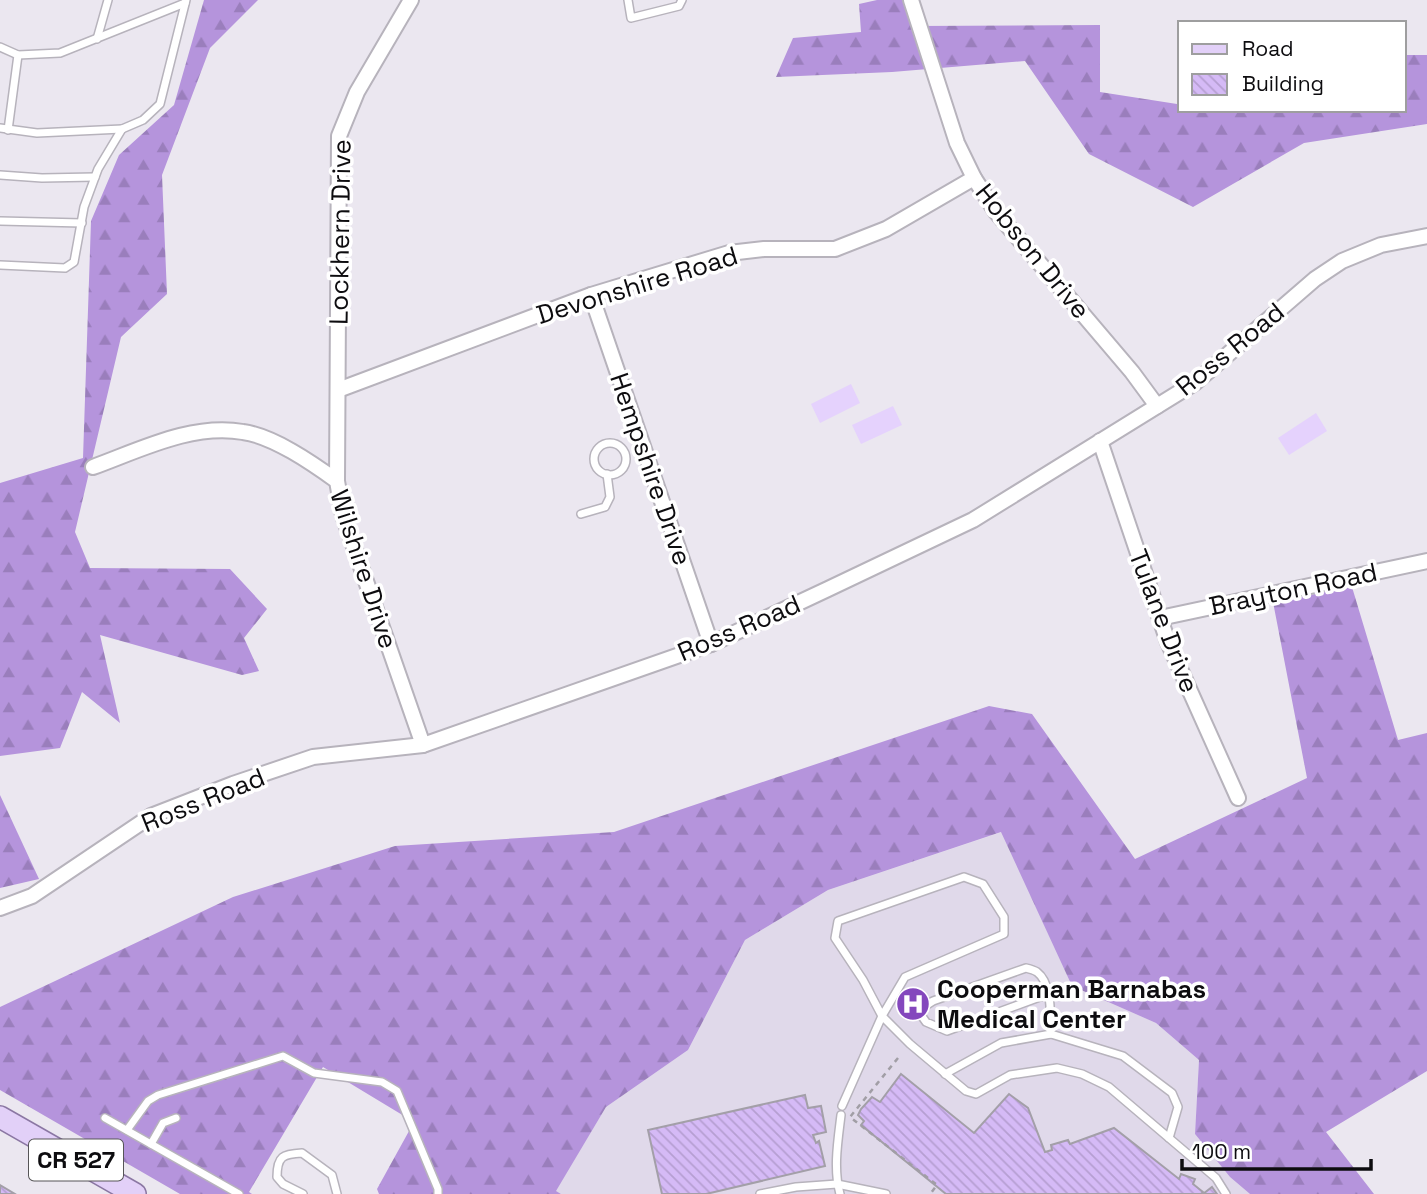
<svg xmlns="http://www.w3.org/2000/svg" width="1427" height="1194" font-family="'Space Grotesk',sans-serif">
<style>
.built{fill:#e0d9ea}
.forest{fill:url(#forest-firs)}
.green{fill:#e5d2fd}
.building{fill:url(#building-back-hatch);stroke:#a39fa8;stroke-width:2}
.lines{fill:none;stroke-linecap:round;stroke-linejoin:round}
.service-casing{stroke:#b7b3bc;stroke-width:10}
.minor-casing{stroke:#b7b3bc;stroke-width:18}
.primary-casing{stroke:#8b77a3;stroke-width:24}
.path{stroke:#a19ea5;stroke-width:2.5;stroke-dasharray:5 5;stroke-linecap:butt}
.service{stroke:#fff;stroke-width:7}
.minor{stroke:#fff;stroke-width:14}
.primary{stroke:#e2d0f8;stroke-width:21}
.labels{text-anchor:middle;stroke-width:7;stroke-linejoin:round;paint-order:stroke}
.shield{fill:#fff;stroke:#565557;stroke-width:2}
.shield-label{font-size:24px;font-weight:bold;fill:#0d0c0f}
.street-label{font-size:26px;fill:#0d0c0f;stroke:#fff}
.poi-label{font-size:26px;font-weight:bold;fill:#0d0c0f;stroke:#fff;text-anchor:start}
</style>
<defs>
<pattern id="forest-firs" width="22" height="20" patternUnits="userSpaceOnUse" patternTransform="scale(1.75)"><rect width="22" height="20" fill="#b594dc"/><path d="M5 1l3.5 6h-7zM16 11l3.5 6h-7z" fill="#9a7ebc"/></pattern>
<pattern id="building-back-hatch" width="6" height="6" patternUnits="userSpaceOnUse" patternTransform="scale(1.75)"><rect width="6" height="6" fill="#d5baf6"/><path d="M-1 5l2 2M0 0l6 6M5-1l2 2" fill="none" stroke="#b69fd2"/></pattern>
</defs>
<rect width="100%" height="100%" fill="#ebe7f0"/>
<path class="built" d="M1002,832L1072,986L1156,1023L1199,1060L1195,1134L1230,1177L1250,1194H561L555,1191L606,1107L688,1050L745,940L828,890Z"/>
<g class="forest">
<path d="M204,0H258L210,48L162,175L167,294L121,337L75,532L90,568L230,569L267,609L244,638L259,671L242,675L100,635L120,723L82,692L60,748L0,756V483L83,458L91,221L119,155L174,105Z"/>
<path d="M877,0H908L916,26L1100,25V92L1177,104L1180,97V110H1404V55H1427V124L1304,143L1193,207L1089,154L1025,61L892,72L776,77L793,38L861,32L859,4Z"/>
<path d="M1352,587L1398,740L1427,733V1071L1326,1132L1374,1194H1250L1230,1177L1195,1134L1199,1060L1156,1023L1072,986L1001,832L828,890L745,940L688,1050L606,1107L556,1191L561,1194H379L377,1189L414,1122L323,1067L249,1192L252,1194H180L0,1090V1007L233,897L395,846L614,832L989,706L1032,714L1135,859L1307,778L1273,602Z"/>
<path d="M0,795L39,879L0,888Z"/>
</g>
<g class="green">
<path d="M851,384L860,403L820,423L811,404Z"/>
<path d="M893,406L902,425L861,444L852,425Z"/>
<path d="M1316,413L1327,431L1289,455L1278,438Z"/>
</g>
<g class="building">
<path d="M901,1074L974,1133L1009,1094L1028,1108L1045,1152L1052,1150L1051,1145L1068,1140L1070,1144L1114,1128L1179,1179L1181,1174L1195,1179L1193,1184L1203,1192L1201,1194H946L861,1125L864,1121L858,1115L861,1109L872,1097L880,1102Z"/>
<path d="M805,1095L808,1108L821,1106L826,1132L813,1135L816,1143L819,1141L825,1166L706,1194H662L648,1130Z"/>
<path d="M0,1185L15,1194H0Z"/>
<path d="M1212,1187L1217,1194H1203Z"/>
</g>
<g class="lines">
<g class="service-casing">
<g id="service">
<path d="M628,0L631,18L679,6L682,0"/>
<path d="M97,39L108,0"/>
<path d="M0,47L18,55L60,53L185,3"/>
<path d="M0,128L37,133L122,129"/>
<path d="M8,130L18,55"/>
<path d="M0,175L42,178L95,177"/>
<path d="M0,221L82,223"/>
<path d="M0,265L65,268L74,262L84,207L98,169L122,129L143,120L160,104L186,0"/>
<circle cx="610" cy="459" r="16"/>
<path d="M581,514L605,507L610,497L607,474"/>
<path d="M1048,994L947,1031L926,1022L921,1015L922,1008L933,1001L1026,968C1030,969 1034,970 1037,972C1053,984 1050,1017 1051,1034"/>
<path d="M945,1074L1001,1043L1051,1034L1123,1056L1172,1093L1178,1107L1169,1138"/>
<path d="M842,1106L882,1016L905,977L1004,934V917L983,884L964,877L838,921L835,938L863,980L882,1016L910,1044L966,1091L976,1094L1010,1075L1057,1068L1082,1074L1109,1087L1216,1178L1226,1194"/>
<path d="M105,1118L239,1194"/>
<path d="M127,1130L148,1101L158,1095L283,1056L314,1073L382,1082L397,1091L438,1189V1194"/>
<path d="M151,1144L163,1123L176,1118"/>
<path d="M303,1194L283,1184L277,1177C277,1156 283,1154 302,1153L332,1175L337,1194"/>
<path d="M760,1194L796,1187L837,1184L886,1194"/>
<path d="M840,1194C833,1169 838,1140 841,1115"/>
</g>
</g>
<g class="minor-casing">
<g id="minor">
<path d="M911,0L957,143L974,178L996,212L1132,372L1157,406"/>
<path d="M591,295L711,644"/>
<path d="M338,390L591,295L729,253L764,249H835L886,229L974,178"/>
<path d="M1100,441L1168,642L1238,798"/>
<path d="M93,467C140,450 192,423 243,432C273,436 312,463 337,481L343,515L423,745"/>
<path d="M337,481L339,136L357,92L411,0"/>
<path d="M1160,618L1427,561"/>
<path d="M0,908L32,896L151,816L233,784L313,757L423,745L711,644L828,589L973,520L1196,382L1315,279L1342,261L1381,245L1427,236"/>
</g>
</g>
<g class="primary-casing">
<path id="primary" d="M0,1117L135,1194"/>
</g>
<path class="path" d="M898,1058L850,1117L937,1185L931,1193"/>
<use href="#service" class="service"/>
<use href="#minor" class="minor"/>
<use href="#primary" class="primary"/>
</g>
<defs>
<g id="hospital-disc" transform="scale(1.75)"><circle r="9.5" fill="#8447bd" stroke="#fff"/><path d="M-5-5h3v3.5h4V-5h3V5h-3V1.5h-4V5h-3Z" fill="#fff"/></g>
</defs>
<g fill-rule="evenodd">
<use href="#hospital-disc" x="913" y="1004"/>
</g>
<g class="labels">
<rect class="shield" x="29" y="1139.5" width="94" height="41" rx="5"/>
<g class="shield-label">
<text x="76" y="1168">CR 527</text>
</g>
<g class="street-label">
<text transform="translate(340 232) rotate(-89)" y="9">Lockhern Drive</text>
<text transform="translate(1033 251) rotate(51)" y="9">Hobson Drive</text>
<text transform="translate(637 285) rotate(-17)" y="9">Devonshire Road</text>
<text transform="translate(1230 349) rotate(-39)" y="9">Ross Road</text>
<text transform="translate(651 469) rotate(71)" y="9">Hempshire Drive</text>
<text transform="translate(364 569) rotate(72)" y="9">Wilshire Drive</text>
<text transform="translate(1293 589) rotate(-12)" y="9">Brayton Road</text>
<text transform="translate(1164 621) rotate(69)" y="9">Tulane Drive</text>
<text transform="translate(739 628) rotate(-23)" y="9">Ross Road</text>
<text transform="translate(203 800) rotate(-22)" y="9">Ross Road</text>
</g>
<g class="poi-label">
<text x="937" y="998">Cooperman Barnabas<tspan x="937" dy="30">Medical Center</tspan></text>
</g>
</g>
<rect x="1178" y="21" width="228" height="91" fill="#ffffff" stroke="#9e9e9f" stroke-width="2"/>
<rect x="1192" y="44" width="35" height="10" fill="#e2d0f8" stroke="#9e9e9f" stroke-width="2"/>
<text x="1242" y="56" font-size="21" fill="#0d0c0f">Road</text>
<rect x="1192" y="74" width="35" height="21" fill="url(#building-back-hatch)" stroke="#9e9e9f" stroke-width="2"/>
<text x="1242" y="91" font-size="21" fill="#0d0c0f">Building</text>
<path d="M1182 1159v10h189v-10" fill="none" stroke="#0d0c0f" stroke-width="3.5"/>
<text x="1192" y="1159" font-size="21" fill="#0d0c0f" stroke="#ffffff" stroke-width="5" paint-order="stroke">100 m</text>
</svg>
